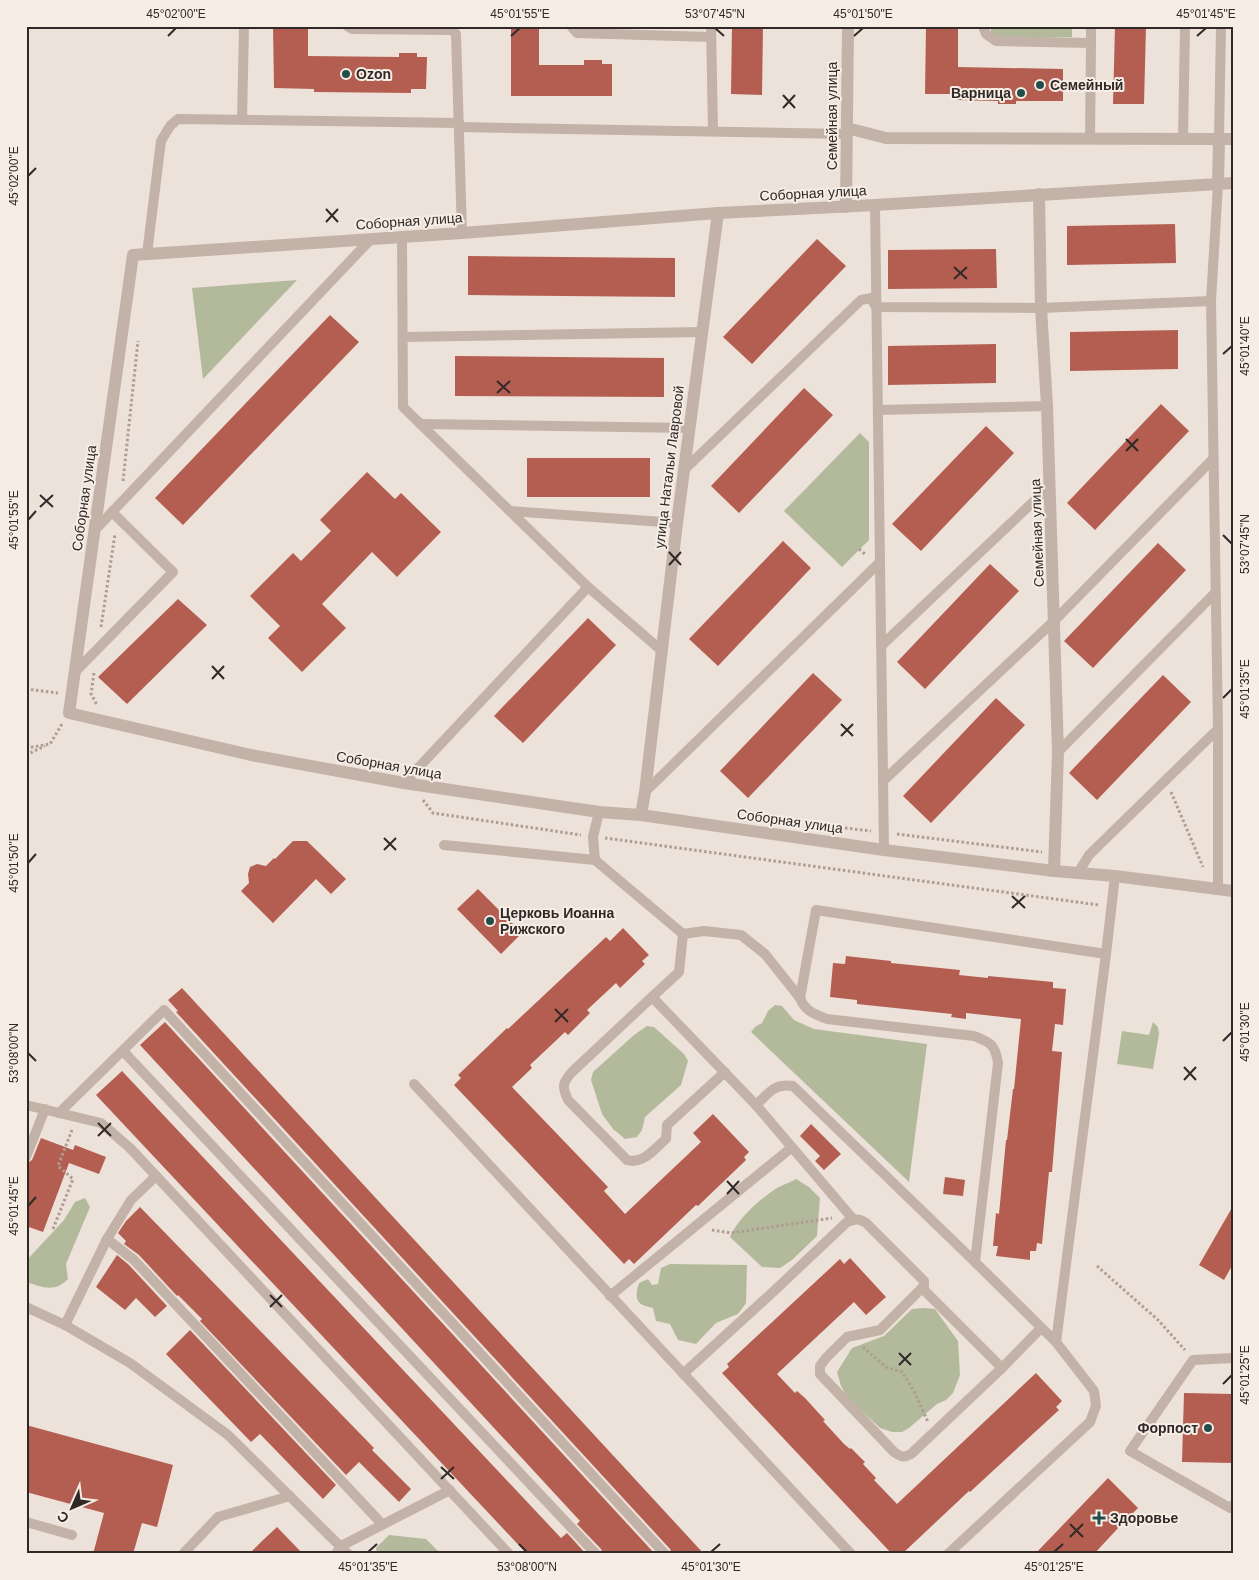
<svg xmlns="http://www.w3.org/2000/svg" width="1259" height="1580" font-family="Helvetica,sans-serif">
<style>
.green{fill:#b3ba9c}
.building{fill:#b45e51}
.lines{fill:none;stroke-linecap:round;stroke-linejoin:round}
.path{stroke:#af9c92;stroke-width:3;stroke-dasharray:2.5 2.5;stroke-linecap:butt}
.lane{stroke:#c3b2a8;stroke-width:10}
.street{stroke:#c3b2a8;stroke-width:12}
.ticks{fill:none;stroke:#312927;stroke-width:2}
.poi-dot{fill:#224d4b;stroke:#f6ede5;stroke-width:2}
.labels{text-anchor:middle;stroke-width:4;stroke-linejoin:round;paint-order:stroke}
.poi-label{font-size:14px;font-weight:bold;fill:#312927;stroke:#f6ede5;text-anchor:start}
.street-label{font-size:14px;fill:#312927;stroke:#f6ede5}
.neatline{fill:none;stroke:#312927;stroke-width:2}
.ticks-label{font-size:12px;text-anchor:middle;fill:#312927}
</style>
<rect width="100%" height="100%" fill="#ede2da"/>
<g class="green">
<rect x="991" y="26" width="81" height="11"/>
<path d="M297,280L203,379L192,288Z"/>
<path d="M860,433L869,442V540L842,567L784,511Z"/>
<path d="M775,1005L782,1006L794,1020L814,1029L927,1044L909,1182L751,1032L755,1027L762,1023L768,1011Z"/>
<path d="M1153,1022L1158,1027L1159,1034L1153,1069L1117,1064L1122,1031L1149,1035Z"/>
<path d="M647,1026L654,1027L684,1054L688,1061L681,1085L645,1117L642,1130L637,1137L625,1139L613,1129L602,1114L591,1080L593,1072L634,1035Z"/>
<path d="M796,1179L809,1187L820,1198L817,1236L792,1260L780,1268L762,1267L730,1237C737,1220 759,1200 774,1190C781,1185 789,1183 796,1179Z"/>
<path d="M85,1198L90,1207L66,1264L68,1279C55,1293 41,1287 26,1282V1261L64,1220L75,1202Z"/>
<path d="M670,1264L747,1265L746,1303L738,1314L716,1323L696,1344L678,1340L670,1324L656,1321L653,1308C636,1305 634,1299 639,1283L648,1279L652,1285L658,1284L661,1268Z"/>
<path d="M924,1308L935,1309L958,1341L960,1375L953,1393L946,1400L937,1404L909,1428L902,1432H892L880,1428L847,1397L841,1386L837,1372L852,1348L884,1336L912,1309Z"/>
<path d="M389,1535L426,1539L441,1554H377L376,1548Z"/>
</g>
<g class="building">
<path d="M273,26H308V56L399,57V53H417V57H427L426,89H411V93L314,92V89L274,88Z"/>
<path d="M511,26H539V65H584V60H602V64H612V96H511Z"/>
<path d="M732,26H763L762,95L731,94Z"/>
<path d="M926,26H958V67L1063,69V101H1016V104H998V101L955,100V94H925Z"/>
<path d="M1115,26H1146L1144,104H1113Z"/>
<path d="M1175,224L1176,263L1067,265V226Z"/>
<path d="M817,239L846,266L752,364L723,337Z"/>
<path d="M996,249L997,288L888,289V250Z"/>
<path d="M468,256L675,258V297L468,295Z"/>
<path d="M330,315L359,342L183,525L155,498Z"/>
<path d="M1178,330V369L1070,371V332Z"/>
<path d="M996,344V383L888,385V346Z"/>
<path d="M455,356L664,358V397L455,396Z"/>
<path d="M804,388L833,415L739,513L711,486Z"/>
<path d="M1161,404L1189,431L1095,530L1067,503Z"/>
<path d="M986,426L1014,453L921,551L892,524Z"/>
<rect x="527" y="458" width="123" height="39"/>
<path d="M367,472L395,499L401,493L441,532L397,577L372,552L322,604L346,628L302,672L268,638L280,626L250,596L293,553L301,561L331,531L320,520Z"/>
<path d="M783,541L811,568L718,666L689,639Z"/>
<path d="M1158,543L1186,570L1093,668L1064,641Z"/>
<path d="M990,564L1019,591L925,689L897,662Z"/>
<path d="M178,599L207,625L127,704L98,677Z"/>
<path d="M588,618L616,645L523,743L494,716Z"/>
<path d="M813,673L842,700L748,798L720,771Z"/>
<path d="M1163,675L1191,702L1097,800L1069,773Z"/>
<path d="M996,698L1025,725L931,823L903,796Z"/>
<path d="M293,841H307L346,879L331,894L316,879L273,923L241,891L249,883L248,874L250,867L257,864L266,866L274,858L275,859Z"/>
<path d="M478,889L522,933L501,954L457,909Z"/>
<path d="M623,928L649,955L642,961L645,964L620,988L616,983L587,1010L590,1013L568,1035L565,1032L530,1065L532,1068L512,1087L608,1187L604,1191L625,1214L701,1142L693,1133L713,1114L749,1152L744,1157L746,1160L698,1206L696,1205L634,1264L629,1259L624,1264L454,1085L461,1078L458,1075L507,1028L508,1029L606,937L610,941Z"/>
<path d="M846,956L891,961V963L960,970L959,975L988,978V976L1053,982V988L1066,989L1063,1025L1055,1024L1052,1051L1062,1052L1052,1172H1049L1042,1244L1037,1243L1036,1251H1030V1260L996,1256L998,1246H993L996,1213L999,1214L1006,1140H1007L1013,1089H1014L1021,1019L966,1013V1019L951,1017L952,1014L857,1004V1000L830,997L833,963L845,964Z"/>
<path d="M182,988L704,1554H672L670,1549L176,1012L178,1011L168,1000Z"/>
<path d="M165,1022L655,1554H603L601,1549L577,1524L580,1521L140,1045Z"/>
<path d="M122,1071L561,1538L567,1533L586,1554H527L96,1095Z"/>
<path d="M811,1124L841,1154L824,1170L815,1161L820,1156L800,1136Z"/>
<path d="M41,1138L73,1150L75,1145L106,1157L99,1174L69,1163L43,1232L26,1226V1164L32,1160Z"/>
<path d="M945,1177L965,1180L963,1196L943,1194Z"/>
<path d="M1233,1206V1264L1224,1280L1199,1265Z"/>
<path d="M140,1207L374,1448L372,1450L411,1489L399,1502L359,1462L346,1475L200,1321L202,1319L178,1295L177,1296L139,1255L124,1244L126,1241L118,1233L126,1221Z"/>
<path d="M117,1255L129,1265L167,1306L155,1317L136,1298L125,1310L96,1287Z"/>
<path d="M850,1258L886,1297L866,1315L854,1302L777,1374L795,1393L797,1391L805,1398L825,1420L823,1421L844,1444L850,1449L851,1448L865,1462L863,1464L876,1478L874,1480L897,1504L1036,1373L1062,1401L1056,1407L1059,1410L970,1492L969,1491L902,1554H892L722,1373L729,1367L727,1364L840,1259L844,1264Z"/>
<path d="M190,1330L336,1485L323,1499L260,1434L251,1442L166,1354Z"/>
<path d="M1184,1393L1233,1394V1463L1182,1462Z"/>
<path d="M26,1425L173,1465L157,1527L142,1523L133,1554H93L104,1513L26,1492Z"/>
<path d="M1108,1478L1138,1508L1119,1527L1094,1554H1035Z"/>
<path d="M277,1527L303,1554H249L261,1542Z"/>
</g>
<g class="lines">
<g class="path">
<path d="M123,481L138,341"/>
<path d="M859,549L866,555"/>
<path d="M101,627L115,534"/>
<path d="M94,673L91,694L96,703L97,704"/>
<path d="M26,689L58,693"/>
<path d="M26,748L50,744L62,724"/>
<path d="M26,755L45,746"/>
<path d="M1171,792L1203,867"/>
<path d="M423,800L433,813L581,835"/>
<path d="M845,828L871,831"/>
<path d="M897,834L1042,852"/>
<path d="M605,838L1099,905"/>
<path d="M53,1229L73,1179L58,1166L72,1130"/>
<path d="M712,1230L731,1233L832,1218"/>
<path d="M1097,1266L1158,1320L1185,1350"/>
<path d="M863,1347L886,1367L902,1372L914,1391L928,1422"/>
</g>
<g class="lane">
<path d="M347,26L352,29L452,30L456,34L462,233"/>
<path d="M571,26L577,33L711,37"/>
<path d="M711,26L713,131"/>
<path d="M983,26L986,34L996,41L1091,43L1090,139"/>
<path d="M1091,43V26"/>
<path d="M242,120L244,26"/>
<path d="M459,127L847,134"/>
<path d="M1219,139L1221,26"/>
<path d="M1183,140L1185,26"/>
<path d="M875,205L884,850"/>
<path d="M402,237L403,407L588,587L662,651"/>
<path d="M147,254L161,141L170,126L178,119L459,123"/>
<path d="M403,337L702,332"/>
<path d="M878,410L1047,406"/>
<path d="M420,424L689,428"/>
<path d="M684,470L861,300L871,298L876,307L1041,308L1211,301"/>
<path d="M510,511L677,523"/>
<path d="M95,530L371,239"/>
<path d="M881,646L1050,486"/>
<path d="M74,673L173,572L112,512"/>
<path d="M1058,752L1215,593"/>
<path d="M883,781L1055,620L1213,459"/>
<path d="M404,783L588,587"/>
<path d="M645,792L880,562"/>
<path d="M444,845L595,860L593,837L599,812"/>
<path d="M595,860L683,934L704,931L741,935L765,954L800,998"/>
<path d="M1078,873L1089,855L1218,729"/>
<path d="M1218,889V729L1211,301L1218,184"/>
<path d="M683,934L679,972L652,997L756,1105C769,1093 774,1083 793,1086L975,1262"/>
<path d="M1106,954L816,910L800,998C805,1011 814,1014 827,1019L974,1036C991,1043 995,1044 998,1063L975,1262L1056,1342L1106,954L1115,876"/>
<path d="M652,997L572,1072C562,1083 562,1087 568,1100L627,1160C643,1165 655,1148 666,1139L667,1125L725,1072"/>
<path d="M123,1051L596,1554"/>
<path d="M414,1084L851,1554"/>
<path d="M26,1105L101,1123L130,1148L509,1554"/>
<path d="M756,1105L853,1219"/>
<path d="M59,1113L164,1010L665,1554"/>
<path d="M26,1157L45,1109"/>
<path d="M107,1239L134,1260L382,1524"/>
<path d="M610,1296L791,1148"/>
<path d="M26,1307L65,1325L130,1363L228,1435L348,1554"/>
<path d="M65,1325L107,1239L131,1200L156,1176"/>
<path d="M1233,1358L1193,1360L1130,1451L1230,1508L1233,1505"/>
<path d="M1002,1368L1041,1328"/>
<path d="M683,1374L774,1291L847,1222C855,1219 859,1218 866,1223L924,1281V1286L880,1330L847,1337L826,1358L820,1366V1374L894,1452C901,1457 904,1458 911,1454L1002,1368L922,1288"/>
<path d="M26,1522L72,1535"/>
<path d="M183,1554L218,1517L290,1496"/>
<path d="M336,1554L341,1546L450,1490"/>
<path d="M948,1554L1090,1422L1096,1406L1094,1391L1056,1342"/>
</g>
<g class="street">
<path d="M847,128L886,138L1219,139"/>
<path d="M1233,139H1219L1218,184L875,205L718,213L462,233L133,255L69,713L251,755L404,783L599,812L641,815L884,850L1054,871L1115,876L1233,891"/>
<path d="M1218,184L1233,183"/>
<path d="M1039,194L1041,308L1047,406L1058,752L1054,871"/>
<path d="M846,207L848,26"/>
<path d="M641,815L645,792L677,523L718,213"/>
</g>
</g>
<path class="ticks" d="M715,28L724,36M168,36L176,28M511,36L520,28M854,36L863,28M1197,36L1206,28M783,95L795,108M783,108L795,95M28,176L36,168M326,209L338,222M326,222L338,209M954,267L967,279M954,279L967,267M1223,354L1232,346M497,381L510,393M497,393L510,381M1126,439L1138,451M1126,451L1138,439M40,495L53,507M40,507L53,495M28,520L36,511M1223,535L1232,544M669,552L681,565M669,565L681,552M212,666L224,679M212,679L224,666M1223,698L1232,689M841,724L853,736M841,736L853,724M384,838L396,850M384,850L396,838M28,863L36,854M1012,896L1025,908M1012,908L1025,896M555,1009L568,1022M555,1022L568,1009M1223,1041L1232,1032M28,1053L36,1061M1184,1067L1196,1080M1184,1080L1196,1067M98,1123L111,1136M98,1136L111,1123M727,1181L739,1194M727,1194L739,1181M28,1206L36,1197M270,1295L282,1307M270,1307L282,1295M899,1353L911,1365M899,1365L911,1353M1223,1384L1232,1375M441,1467L454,1479M441,1479L454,1467M1070,1524L1083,1537M1070,1537L1083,1524M519,1544L527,1552M368,1552L377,1544M711,1552L720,1544M1054,1552L1063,1544"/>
<g class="poi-dot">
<circle cx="346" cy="74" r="5"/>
<circle cx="1040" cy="85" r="5"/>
<circle cx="1021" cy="93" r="5"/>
<circle cx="490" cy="921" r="5"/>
<circle cx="1208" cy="1428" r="5"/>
<path d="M1096.5 1510.5h5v5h5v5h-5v5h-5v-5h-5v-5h5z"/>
</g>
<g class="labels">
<g class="poi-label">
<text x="356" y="79">Ozon</text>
<text x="1050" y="90">Семейный</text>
<text x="1011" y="98" text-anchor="end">Варница</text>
<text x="500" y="918">Церковь Иоанна<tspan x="500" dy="16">Рижского</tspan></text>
<text x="1198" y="1433" text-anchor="end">Форпост</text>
<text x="1110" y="1523">Здоровье</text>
</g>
<g class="street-label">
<text transform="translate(832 116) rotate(-90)" y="5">Семейная улица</text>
<text transform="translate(813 193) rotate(-3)" y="5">Соборная улица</text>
<text transform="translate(409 221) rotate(-4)" y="5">Соборная улица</text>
<text transform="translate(669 467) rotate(-83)" y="5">улица Натальи Лавровой</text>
<text transform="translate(84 498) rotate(-82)" y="5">Соборная улица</text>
<text transform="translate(1037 533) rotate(-92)" y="5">Семейная улица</text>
<text transform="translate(389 765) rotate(10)" y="5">Соборная улица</text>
<text transform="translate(790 821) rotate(8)" y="5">Соборная улица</text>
</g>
</g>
<rect width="1259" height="1580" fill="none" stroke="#f6ede5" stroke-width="55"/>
<g transform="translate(72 1508) rotate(225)" stroke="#f6ede5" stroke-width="4" paint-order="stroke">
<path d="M0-4L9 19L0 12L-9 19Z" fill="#312927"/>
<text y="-8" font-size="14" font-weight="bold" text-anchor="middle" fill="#312927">С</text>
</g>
<rect x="28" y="28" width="1204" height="1524" class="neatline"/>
<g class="ticks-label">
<text x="176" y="18">45°02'00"E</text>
<text x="520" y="18">45°01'55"E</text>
<text x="715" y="18">53°07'45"N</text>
<text x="863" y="18">45°01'50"E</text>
<text x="1206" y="18">45°01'45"E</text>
<text transform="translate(14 176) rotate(-90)" y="4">45°02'00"E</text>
<text transform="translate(1245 346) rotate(-90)" y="4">45°01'40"E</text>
<text transform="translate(14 520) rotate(-90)" y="4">45°01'55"E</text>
<text transform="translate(1245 544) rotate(-90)" y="4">53°07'45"N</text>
<text transform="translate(1245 689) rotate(-90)" y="4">45°01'35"E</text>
<text transform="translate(14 863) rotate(-90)" y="4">45°01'50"E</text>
<text transform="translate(1245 1032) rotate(-90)" y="4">45°01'30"E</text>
<text transform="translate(14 1053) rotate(-90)" y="4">53°08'00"N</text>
<text transform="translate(14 1206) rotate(-90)" y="4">45°01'45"E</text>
<text transform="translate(1245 1375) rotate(-90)" y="4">45°01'25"E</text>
<text x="368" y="1571">45°01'35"E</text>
<text x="527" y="1571">53°08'00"N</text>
<text x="711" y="1571">45°01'30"E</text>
<text x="1054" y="1571">45°01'25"E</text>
</g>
</svg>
